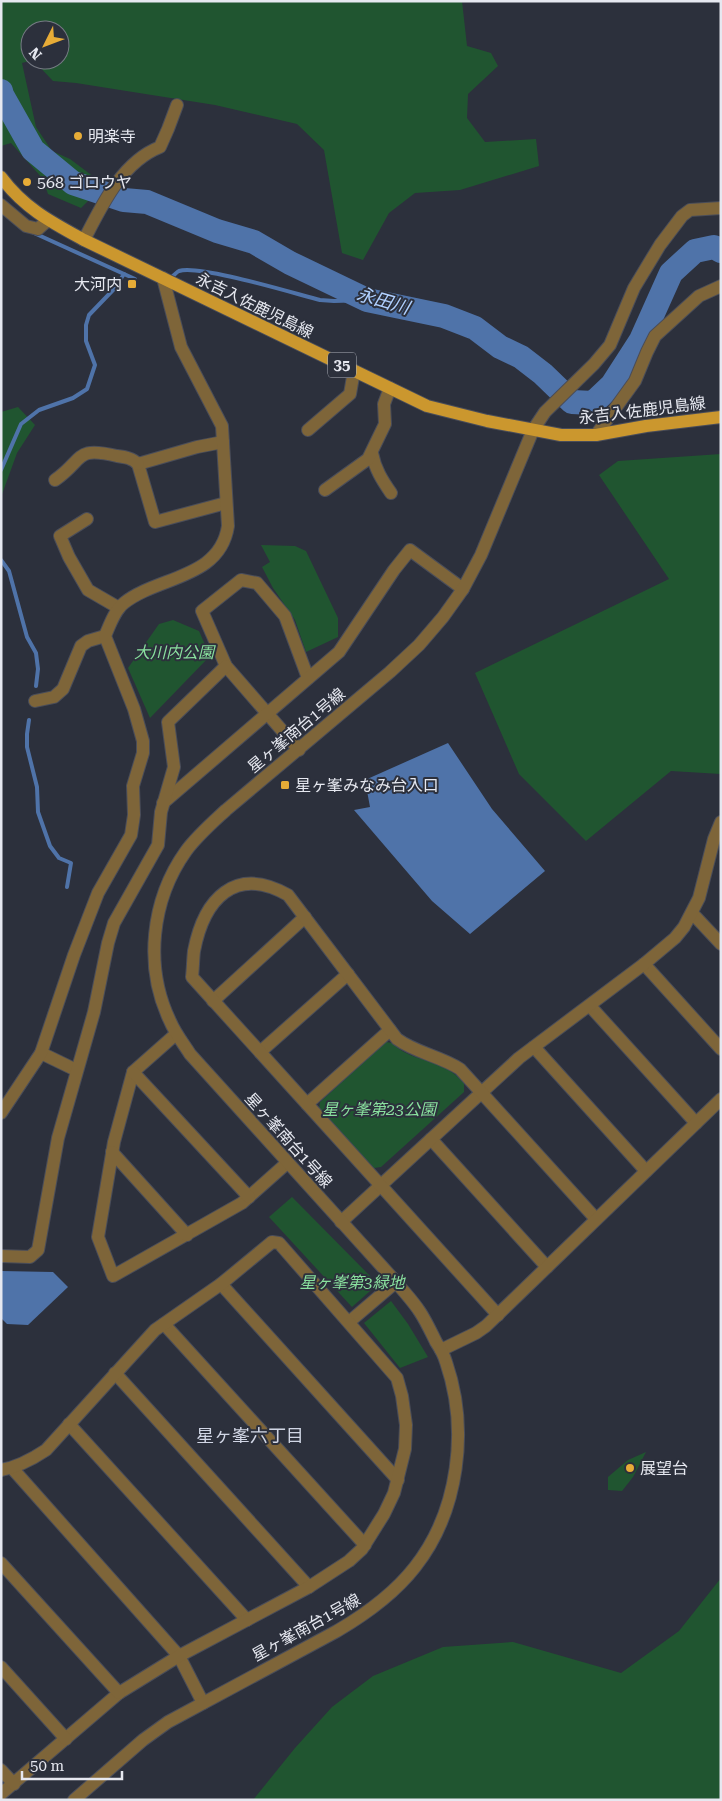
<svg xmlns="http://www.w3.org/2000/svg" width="722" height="1801" font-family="'Roboto Serif','Noto Sans JP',serif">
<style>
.green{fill:#205530;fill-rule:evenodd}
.water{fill:#4f73a9}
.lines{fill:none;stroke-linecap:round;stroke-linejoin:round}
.stream{stroke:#4f73a9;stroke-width:4}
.river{stroke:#4f73a9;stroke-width:24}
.minor-casing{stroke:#4a4d59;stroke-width:14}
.tertiary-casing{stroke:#4a4d59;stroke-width:14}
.primary-casing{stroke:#4a4d59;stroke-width:14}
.minor{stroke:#7e6539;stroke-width:12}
.tertiary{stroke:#7e6539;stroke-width:12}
.primary{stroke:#cb972e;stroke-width:12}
.poi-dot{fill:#e7ac37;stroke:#2c303c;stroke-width:2}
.labels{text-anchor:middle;stroke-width:4;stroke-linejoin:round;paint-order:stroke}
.shield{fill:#2c303c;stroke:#aeb1ba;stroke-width:1}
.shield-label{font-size:15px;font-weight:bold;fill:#e6e8f0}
.poi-label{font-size:16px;fill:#e6e8f0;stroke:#2c303c;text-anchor:start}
.street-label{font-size:16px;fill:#e6e8f0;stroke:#2c303c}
.park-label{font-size:16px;font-style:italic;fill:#89e09e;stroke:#2c303c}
.water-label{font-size:18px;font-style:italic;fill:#b0d0ff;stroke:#2c303c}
.neighbourhood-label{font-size:18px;fill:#d1d6e5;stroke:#2c303c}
</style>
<rect width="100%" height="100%" fill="#2c303c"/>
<g class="green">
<path d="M1,1H462L467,46L491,53L498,66L468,94L467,118L485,142L536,139L539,166L460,190L415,193L389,213L363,260L342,253L324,150L297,124L215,105L76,83L53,81L33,60L22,63L36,127L52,151L70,159L98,180L97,192L81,208L48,194L43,179L11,143L1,146ZM30,30H60V60H30Z"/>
<path d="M18,407L35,425L17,453L1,497V412Z"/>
<path d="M721,454V774L671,771L586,841L519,774L475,673L669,579L599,475L618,461Z"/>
<path d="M261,545L295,546L306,551L338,618V637L306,652L295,620L273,588L262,567L270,562Z"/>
<path d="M173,620L199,631L210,656L150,718L128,668L159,624Z"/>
<path d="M386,1042L392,1043C410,1060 425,1057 445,1068C453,1072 458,1077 464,1083V1092L381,1167L374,1168L319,1110L320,1102Z"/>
<path d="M292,1197L378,1284L352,1307L269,1217Z"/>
<path d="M391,1301L408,1324L428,1357L400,1368L364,1323Z"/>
<path d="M646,1452L633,1477L622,1491L608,1490V1477L628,1460Z"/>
<path d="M721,1578V1800H253L295,1748L332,1707L373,1676L443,1647L513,1642L621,1673L679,1631Z"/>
</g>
<g class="water">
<path d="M448,743L492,809L545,871L470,934L432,901L354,810L370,807L365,780Z"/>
<path d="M1,1271L53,1272L68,1287L28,1325L7,1324L1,1318Z"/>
</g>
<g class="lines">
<g class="stream">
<path d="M34,233L135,279"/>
<path d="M173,276C175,274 177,272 179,271C198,264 296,294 320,300L334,301L367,300"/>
<path d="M1,470L21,424L39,410L73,398L87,389L95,365L86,341V325L89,315L114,289L124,274"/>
<path d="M1,560L9,571L27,637L36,653L38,669L36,686"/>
<path d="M29,720L27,734V747L37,787L38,812L50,846L59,858L71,863L67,887"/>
</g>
<path class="river" d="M1,91L2,95L33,150L73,183L124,200L147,202L217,231L254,242L290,263L367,300L444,316L475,328L500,347L521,357L543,374L572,402L593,403L612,385L641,340L671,273L695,251L714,247L721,251"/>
<g class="minor-casing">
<g id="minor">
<path d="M1,205L26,226L38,229L48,220"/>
<path d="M84,240C102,205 122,162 160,147L168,129L177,105"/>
<path d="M308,430L350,394L354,371"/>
<path d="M533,430L545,412L594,364L610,345L634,288L660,245L682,216L690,210L721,208"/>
<path d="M596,435L635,381L647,352L655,336L699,296L721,286"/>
<path d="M223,442L197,447L138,464L155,522L226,503"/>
<path d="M372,453C375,469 382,480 391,493"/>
<path d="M55,480C85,459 74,446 117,456C125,457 132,458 138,464"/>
<path d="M325,490L368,459L385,424L384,404L390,388"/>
<path d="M87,519L60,536L69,557L88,590L119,608"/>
<path d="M35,701L54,697L63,689L81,646L88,641L105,636"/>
<path d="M299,750L226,666L202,611L241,580L257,583L285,616L308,678"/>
<path d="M163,803L339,652L394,570L410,550L463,589"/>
<path d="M692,913L721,944"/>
<path d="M644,964L721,1049"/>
<path d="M213,1001L305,917"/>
<path d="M590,1006L696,1123"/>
<path d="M176,1034L133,1072L114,1142L98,1237L113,1276L242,1203L287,1163"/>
<path d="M534,1047L646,1171"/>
<path d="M260,1052L348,974"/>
<path d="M41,1053L76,1070"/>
<path d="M133,1072L249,1197"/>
<path d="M307,1104L390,1030"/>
<path d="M1,1113L41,1053L74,955L98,893L131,835L134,815L133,786L143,753V741L134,709L105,636C110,624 115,610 124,603C158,576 220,579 228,526L222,426L181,347L163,278"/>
<path d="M431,1139L547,1267"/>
<path d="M112,1152L187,1235"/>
<path d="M341,1222L519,1058L644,964L675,938L684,927L699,898L714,839L721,822"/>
<path d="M1,1256L30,1257L38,1250L58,1138L94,1012L108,943L114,923L158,845L161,812L174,767L168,722L226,666"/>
<path d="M221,1284L398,1480"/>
<path d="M498,1315L192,977C193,969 193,959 194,951C204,899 235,865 288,895L397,1039C416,1053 440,1056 460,1069L596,1219"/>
<path d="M349,1322L396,1282"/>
<path d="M164,1324L365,1545"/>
<path d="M441,1350L476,1333L486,1326L721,1099"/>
<path d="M115,1373L309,1587"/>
<path d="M69,1424L247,1620"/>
<path d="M12,1468L179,1656L203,1703"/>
<path d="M1,1470C18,1467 31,1460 46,1450L155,1330L221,1284L272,1242L279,1243L397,1378L402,1396L406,1425L405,1449L394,1493L384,1514L362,1549L349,1561L309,1587L179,1656L119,1693L1,1794"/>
<path d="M1,1563L119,1693"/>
<path d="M1,1667L66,1739"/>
<path d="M1,1770L14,1784"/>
</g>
</g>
<g class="tertiary-casing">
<path id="tertiary" d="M74,1800L143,1740L168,1722L337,1631C366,1614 394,1594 415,1567C459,1511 469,1429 446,1362C444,1355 440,1348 436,1342C431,1332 426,1321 420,1312C413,1301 404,1292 396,1282L190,1054C183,1043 175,1033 170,1021C144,967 151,900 186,851C197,836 212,823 226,810L390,672L419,645L443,617L463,589L481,555L533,430"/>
</g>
<g class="primary-casing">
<path id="primary" d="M1,177C24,208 51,222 84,240L427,406L487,421L561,435H596L646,426L721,417"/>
</g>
<use href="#minor" class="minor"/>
<use href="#tertiary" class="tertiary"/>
<use href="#primary" class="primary"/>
</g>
<g class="poi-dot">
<circle cx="78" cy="136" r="5"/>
<circle cx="27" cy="182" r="5"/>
<rect x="127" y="279" width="10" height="10" rx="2.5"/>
<rect x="280" y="780" width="10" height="10" rx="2.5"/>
<circle cx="630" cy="1468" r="5"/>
</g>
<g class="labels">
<rect class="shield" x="328" y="352.5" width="28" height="25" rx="4"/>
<g class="shield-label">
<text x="342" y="370">35</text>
</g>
<g class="poi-label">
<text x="88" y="142">明楽寺</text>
<text x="37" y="188">568 ゴロウヤ</text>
<text x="122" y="290" text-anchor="end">大河内</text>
<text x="295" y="791">星ヶ峯みなみ台入口</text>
<text x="640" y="1474">展望台</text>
</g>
<g class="street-label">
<text transform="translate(255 305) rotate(26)" y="6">永吉入佐鹿児島線</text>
<text transform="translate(642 410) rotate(-7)" y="6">永吉入佐鹿児島線</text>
<text transform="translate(296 730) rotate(-40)" y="6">星ヶ峯南台1号線</text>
<text transform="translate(289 1140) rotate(48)" y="6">星ヶ峯南台1号線</text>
<text transform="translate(306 1627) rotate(-29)" y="6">星ヶ峯南台1号線</text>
</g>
<g class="park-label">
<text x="174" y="658">大川内公園</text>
<text x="379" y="1115">星ヶ峯第23公園</text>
<text x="352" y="1288">星ヶ峯第3緑地</text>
</g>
<g class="water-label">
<text transform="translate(383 301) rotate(16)" y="6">永田川</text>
</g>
<g class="neighbourhood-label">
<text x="250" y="1442">星ヶ峯六丁目</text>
</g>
</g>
<rect width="722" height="1801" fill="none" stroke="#e6e8f0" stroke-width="5"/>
<g transform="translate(45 45) rotate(228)"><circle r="24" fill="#2c303c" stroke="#767a84"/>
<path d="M0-4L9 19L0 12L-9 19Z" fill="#e7ac37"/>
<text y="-8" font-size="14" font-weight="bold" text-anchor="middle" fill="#e6e8f0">N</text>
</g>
<path d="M22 1771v8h100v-8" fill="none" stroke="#e6e8f0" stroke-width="2.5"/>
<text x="30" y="1771" font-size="15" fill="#e6e8f0" stroke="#2c303c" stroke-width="4" paint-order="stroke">50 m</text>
</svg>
